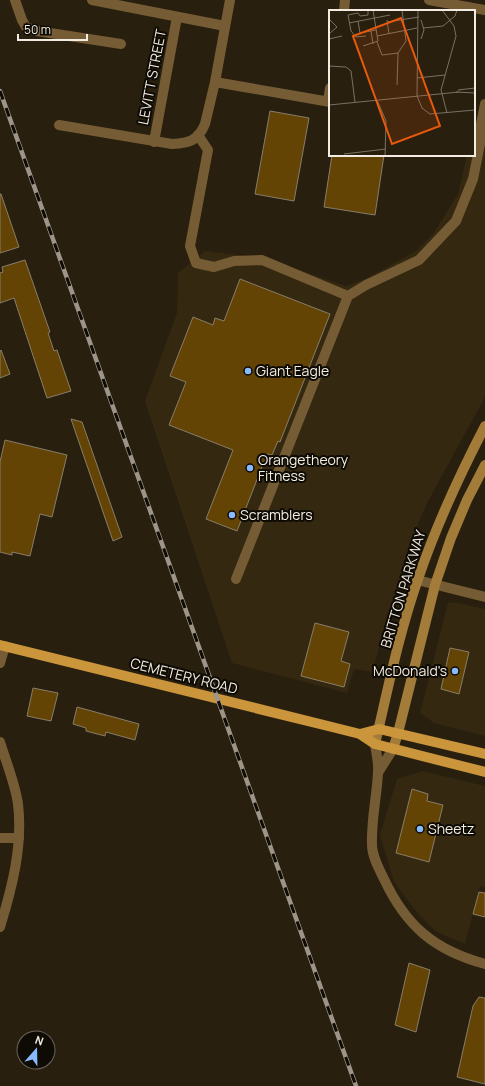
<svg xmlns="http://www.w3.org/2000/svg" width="485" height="1086" font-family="Manrope,sans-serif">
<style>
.built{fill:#352811}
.building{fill:#634404;stroke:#897d6a}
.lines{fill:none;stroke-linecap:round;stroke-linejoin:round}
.minor{stroke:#755c34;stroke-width:10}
.secondary{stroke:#a47c3a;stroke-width:10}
.primary{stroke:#ca953b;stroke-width:10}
.rail-casing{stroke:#9d9588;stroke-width:4.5}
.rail{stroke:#0e0a04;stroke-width:3;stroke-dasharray:9;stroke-linecap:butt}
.poi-dot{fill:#89bafc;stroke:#0e0a04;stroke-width:1.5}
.labels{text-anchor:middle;stroke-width:4;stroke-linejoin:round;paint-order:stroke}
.street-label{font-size:14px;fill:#f3ece2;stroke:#0e0a04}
.poi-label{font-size:14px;fill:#f3ece2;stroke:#0e0a04;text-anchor:start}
.inset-road{fill:none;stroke:#7a7163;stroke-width:1}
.view{fill:#e8590c;fill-opacity:0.15;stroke:#e8590c;stroke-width:2}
.inset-edge{fill:none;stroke:#f3ece2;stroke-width:2}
</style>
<rect width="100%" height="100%" fill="#291f0f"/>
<g class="built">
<path d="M474,148L485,150V397L427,503L410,543L372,672L354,669L347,693L232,663L145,401L177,313L178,273L205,251L264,258L346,286L367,278L416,251L433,234L458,194L467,155H474Z"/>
<path d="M453,602L485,609V736L434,723L420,713L448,603Z"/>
<path d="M423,771L485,786V887L480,886L465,944L437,932L419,915L394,882L380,835L397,779Z"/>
</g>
<g class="building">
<path d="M270,111L309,118L294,201L255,194Z"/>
<path d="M332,155H384L375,215L324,207Z"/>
<path d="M0,194H1L19,247L0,253Z"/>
<path d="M25,260L50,332L48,333L54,351L57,350L71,391L47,398L14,298L0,303V273L3,272L2,267Z"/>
<path d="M240,279L330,314L280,442L278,441L272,455L267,454L237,531L206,519L233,450L169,425L186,382L170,376L193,317L213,325L215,318L224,321Z"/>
<path d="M1,350L10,374L0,378V351Z"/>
<path d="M71,419L82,422L122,537L113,541Z"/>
<path d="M5,440L67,455L52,517L40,514L30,556L12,552V555L0,552V462Z"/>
<path d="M315,623L349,632L341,661L350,664L344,687L301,676Z"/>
<path d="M450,648L469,652L459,694L441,689Z"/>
<path d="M33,688L58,693L51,721L27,716Z"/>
<path d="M77,707L139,724L135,740L106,732L105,736L86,731V728L73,724Z"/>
<path d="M412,789L428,794L427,801L443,805L429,862L396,853Z"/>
<path d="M479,892L485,893V917L473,914Z"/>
<path d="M409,963L430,970L416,1032L395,1025Z"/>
<path d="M479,997L485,998V1084L457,1077L473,1006Z"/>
</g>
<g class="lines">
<g class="minor">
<path d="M15,0L22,20L26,27L37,31L121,44"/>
<path d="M92,0L225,26"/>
<path d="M429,0L485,10"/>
<path d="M344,11L345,0"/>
<path d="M215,82L330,102"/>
<path d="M328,101L330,88"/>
<path d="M59,125L172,144C189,143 198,141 205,124L215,82L230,0"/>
<path d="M198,135L208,150L190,246L196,263L214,267L234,261L262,260L348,296"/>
<path d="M154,142L177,17"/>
<path d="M236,579L348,296L366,285L419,260L456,221L473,179L480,144V129L485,104"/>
<path d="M417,580L485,597"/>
<path d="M0,663L5,646"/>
<path d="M0,742C6,762 15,783 18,804C23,846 12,888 0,927"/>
<path d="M375,744C376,753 379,763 378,772C377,796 371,820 372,845C372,856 379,869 384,879C406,926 434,950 485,964"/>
<path d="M379,771L393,749"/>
<path d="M0,838H19"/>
</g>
<g class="secondary">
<path d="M375,744C388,689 399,633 418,579C436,526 459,476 485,426"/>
<path d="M393,749L398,733L435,585L451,538L467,500L485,465"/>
</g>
<g class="primary">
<path d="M0,645L328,726L360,734L375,744L485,772"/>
<path d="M360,734L379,729L485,754"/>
</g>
<g class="rail-casing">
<path id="rail" d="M0,91L356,1086"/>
</g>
<use href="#rail" class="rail"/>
</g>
<g class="poi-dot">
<circle cx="248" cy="371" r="4"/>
<circle cx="250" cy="468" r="4"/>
<circle cx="232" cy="515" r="4"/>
<circle cx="455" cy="671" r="4"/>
<circle cx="420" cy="829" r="4"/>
</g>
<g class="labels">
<g class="street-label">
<text transform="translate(152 77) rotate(-79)" y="5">LEVITT STREET</text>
<text transform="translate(403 589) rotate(-73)" y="5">BRITTON PARKWAY</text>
<text transform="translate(184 676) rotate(14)" y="5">CEMETERY ROAD</text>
</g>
<g class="poi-label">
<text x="256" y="376">Giant Eagle</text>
<text x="258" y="465">Orangetheory<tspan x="258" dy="16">Fitness</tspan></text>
<text x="240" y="520">Scramblers</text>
<text x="447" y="676" text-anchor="end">McDonald's</text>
<text x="428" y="834">Sheetz</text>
</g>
</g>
<g transform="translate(329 10)">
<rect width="146" height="146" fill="#291f0f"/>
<path class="inset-road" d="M113,0L125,16L127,26L112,80L118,103M0,9L8,17L0,24M58,10L60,24M29,11L31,23L47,20M58,12L90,7M20,13L61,5M94,18L114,16L126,6L128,0M42,21L44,34M37,26L27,27L22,21L19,5L29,3L31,6L39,5V0M48,26L88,18M0,29L13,26M92,29L95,20L92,10M48,32L53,45L69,43M34,36L49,31L44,0M0,56L17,57L22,61L26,92M88,68L116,65M68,75L69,43L77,31L73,0M129,80L146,78M127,82L146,83M88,86L93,98L101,104L146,100M88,86L89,0M48,90L57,111L56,146M0,95L130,82M15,144L57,139"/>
<path class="view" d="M72,8L111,116L63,134L24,26Z"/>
<rect width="146" height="146" class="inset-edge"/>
</g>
<g transform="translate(36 1050) rotate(20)"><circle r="19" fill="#0e0a04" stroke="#6a645d"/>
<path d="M0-3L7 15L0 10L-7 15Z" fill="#89bafc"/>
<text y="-6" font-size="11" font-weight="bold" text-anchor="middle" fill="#f3ece2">N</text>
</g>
<path d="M18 34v6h69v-6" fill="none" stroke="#f3ece2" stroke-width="2"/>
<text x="24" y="34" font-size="12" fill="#f3ece2" stroke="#0e0a04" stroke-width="3" paint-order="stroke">50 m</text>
</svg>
